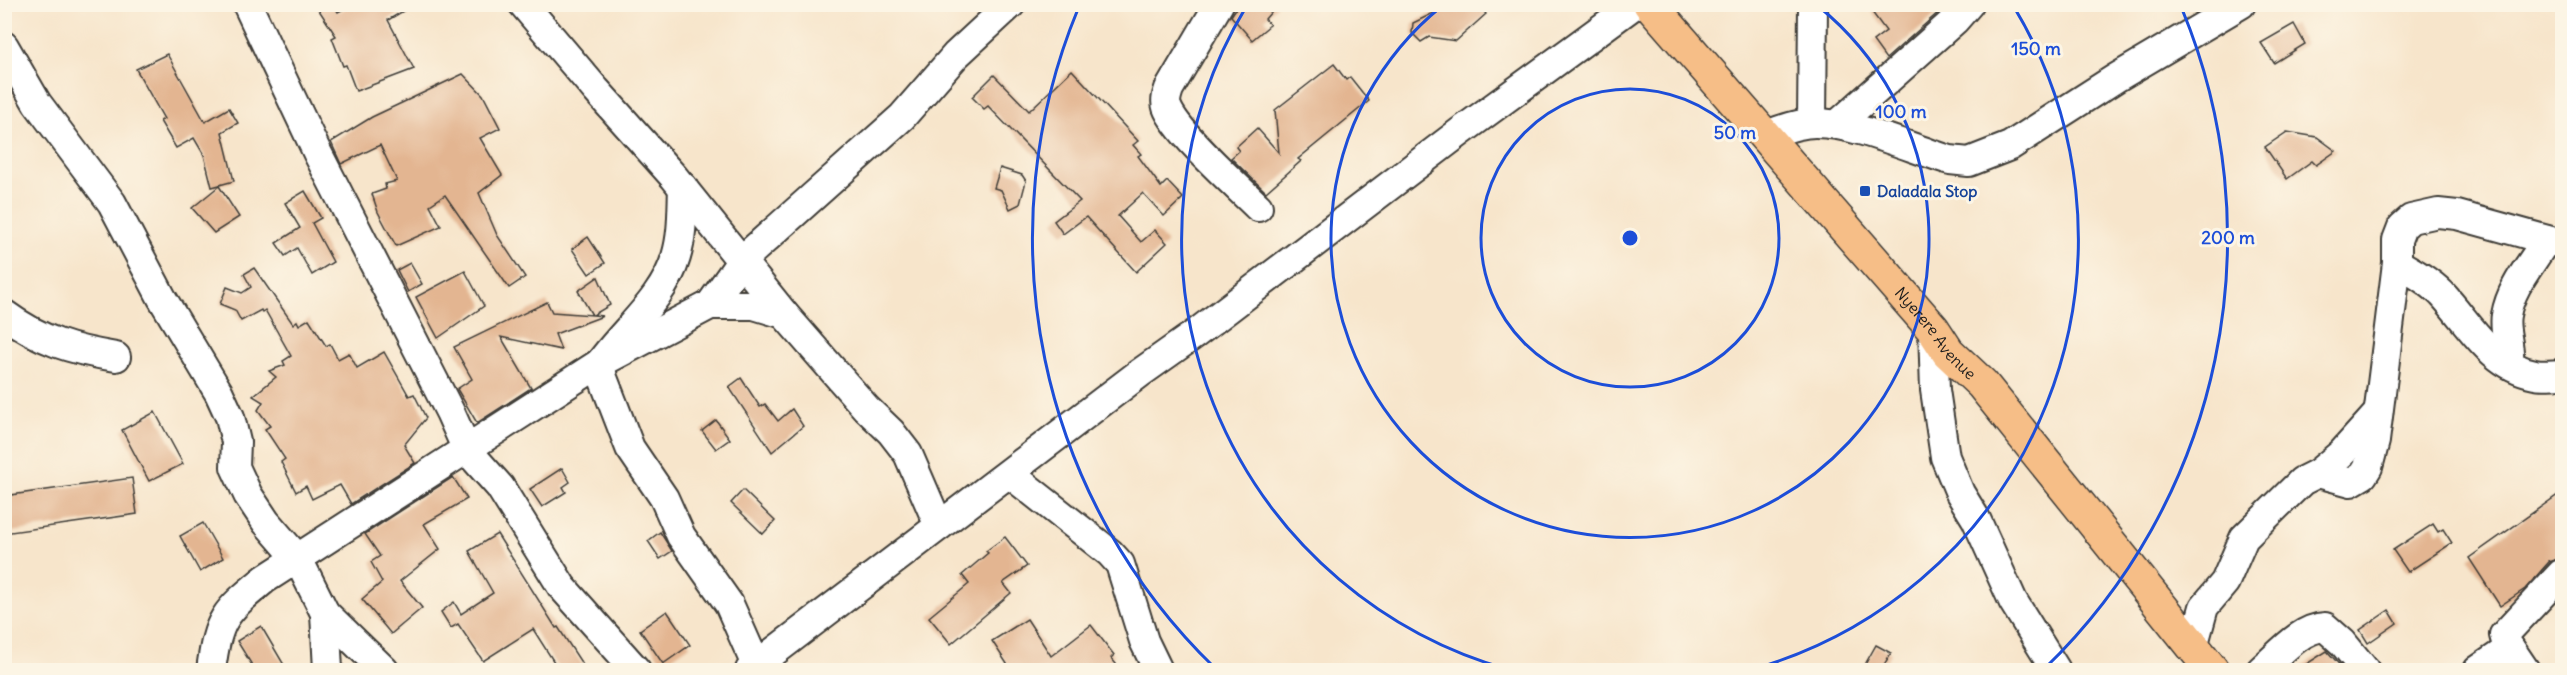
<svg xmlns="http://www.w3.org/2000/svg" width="2567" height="675" font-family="Delius,sans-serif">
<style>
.building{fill:#e3b591}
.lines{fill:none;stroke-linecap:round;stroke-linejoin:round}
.minor-casing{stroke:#3d3a36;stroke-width:32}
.major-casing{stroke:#3d3a36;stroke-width:36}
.minor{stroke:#fff;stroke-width:28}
.major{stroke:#f6be87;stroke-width:33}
.ring{fill:none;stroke:#1d4ed8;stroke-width:3}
.transit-dot{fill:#1a4fb4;stroke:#fcf5e5;stroke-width:2}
.labels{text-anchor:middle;stroke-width:6;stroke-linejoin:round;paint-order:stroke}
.transit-label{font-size:16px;font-weight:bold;fill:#164399;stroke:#fcf5e5;text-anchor:start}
.street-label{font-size:16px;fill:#1c1c1c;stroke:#fcf5e5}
.centre{fill:#1d4ed8;stroke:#fcf5e5;stroke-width:3}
.ring-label{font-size:18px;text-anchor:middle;font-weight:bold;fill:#1d4ed8;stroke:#fcf5e5;stroke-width:6;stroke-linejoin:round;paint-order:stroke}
</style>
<rect width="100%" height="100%" fill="#fcf5e5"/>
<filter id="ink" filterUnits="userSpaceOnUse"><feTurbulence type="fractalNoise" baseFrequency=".0167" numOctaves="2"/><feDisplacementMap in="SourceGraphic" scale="12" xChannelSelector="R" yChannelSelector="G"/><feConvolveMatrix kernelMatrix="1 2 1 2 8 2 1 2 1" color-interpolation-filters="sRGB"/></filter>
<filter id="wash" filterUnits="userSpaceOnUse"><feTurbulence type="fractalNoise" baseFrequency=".008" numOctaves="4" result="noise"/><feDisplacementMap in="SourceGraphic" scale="24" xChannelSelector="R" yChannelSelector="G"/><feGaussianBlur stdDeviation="1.35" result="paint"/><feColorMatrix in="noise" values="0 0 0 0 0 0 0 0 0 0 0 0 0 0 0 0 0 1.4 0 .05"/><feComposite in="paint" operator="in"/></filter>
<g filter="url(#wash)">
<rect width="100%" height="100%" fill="#f7e5cb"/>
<g id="blocks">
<g class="building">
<path d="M315,4H333L338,12L353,4H415L388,20L414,69L356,91L346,65L343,66L332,38L336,36Z"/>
<path d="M1239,4H1278L1265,19L1270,25L1252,40L1231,16Z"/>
<path d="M1438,4H1478L1486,14L1456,41L1429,37L1421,42L1412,33L1413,23L1436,12Z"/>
<path d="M1866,4H1937L1941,10L1886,59L1873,41L1886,31Z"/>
<path d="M2294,24L2305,44L2274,63L2261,43Z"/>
<path d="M167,54L205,122L229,108L238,123L222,132L234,181L212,187L204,155L194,138L176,148L160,121L164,119L136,69Z"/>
<path d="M1334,64L1346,80L1350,77L1369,101L1298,159L1301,161L1266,192L1231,158L1239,151L1236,147L1257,128L1279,153L1275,110Z"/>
<path d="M1072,70L1138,141L1133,145L1141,154L1138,156L1161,187L1167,181L1183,198L1164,216L1143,193L1118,216L1141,242L1155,230L1167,243L1136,272L1086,217L1063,234L1054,221L1080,201L988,106L984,109L972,97L994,75L1029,111Z"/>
<path d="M463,74L483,95L500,128L480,138L502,175L479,193L497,235L525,277L509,288L445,195L430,205L441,226L396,246L378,212L372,194L386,189L385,184L397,181L380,145L341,164L331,142L372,117Z"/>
<path d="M2287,132L2317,137L2336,151L2316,165L2312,161L2287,179L2265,147Z"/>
<path d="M1000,168L1022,175L1026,181L1020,204L1010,209L1001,190L994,188Z"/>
<path d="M219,186L239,217L214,233L192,208Z"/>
<path d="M305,191L321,218L312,223L333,262L312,275L297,248L285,256L276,243L300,228L285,203Z"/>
<path d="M588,237L605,263L589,274L572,249Z"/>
<path d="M410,263L422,284L408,292L397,270Z"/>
<path d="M254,268L293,324L297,321L299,325L309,319L326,346L330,344L338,359L349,353L357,368L384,352L409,396L414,394L426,418L404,445L415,463L351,504L340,485L312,499L306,486L296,492L281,462L285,459L265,429L270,426L258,410L263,402L253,396L276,377L269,371L285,365L283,361L291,356L265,310L262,312L261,310L241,321L235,310L220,304L227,287L242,293L251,287L244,274Z"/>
<path d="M465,271L484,306L438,338L416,297Z"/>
<path d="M598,277L610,305L593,315L603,316L555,334L561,350L501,337L531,388L477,423L457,389L472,379L454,347L547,302L552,312L592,315L578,291Z"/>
<path d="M741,378L760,407L765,404L778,421L792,409L803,426L772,452L729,387Z"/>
<path d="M155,412L183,464L149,481L122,430Z"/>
<path d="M716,420L730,439L716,449L702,431Z"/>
<path d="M562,468L570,482L563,487L566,492L542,507L530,489Z"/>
<path d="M453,477L467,499L424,524L440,549L400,581L422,608L391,634L362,599L382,582L371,562L380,556L365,534Z"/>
<path d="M132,478L137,514L4,533V496Z"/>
<path d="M743,490L775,521L763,534L731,503Z"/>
<path d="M2562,492V558L2549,562L2525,589L2500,606L2469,558Z"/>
<path d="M203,523L223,558L200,572L180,536Z"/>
<path d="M2433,524L2438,532L2443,529L2452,543L2408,572L2393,550Z"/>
<path d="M660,532L672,551L660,559L648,541Z"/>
<path d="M497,534L556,628L558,627L586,670H559L533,629L483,661L458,624L451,628L441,612L454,602L461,614L493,593L469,551Z"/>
<path d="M1005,537L1027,566L1003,583L1011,593L951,644L929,617L969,584L962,575L988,553L986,551Z"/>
<path d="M2389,610L2397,623L2368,643L2360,630Z"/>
<path d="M667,611L690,645L663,664L640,630Z"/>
<path d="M1027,619L1051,656L1091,625L1114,655L1111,658L1121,670H1011L992,641Z"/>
<path d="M261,626L287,670H255L237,641Z"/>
<path d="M1876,645L1891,653L1881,670H1862Z"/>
<path d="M2327,651L2344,670H2297Z"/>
</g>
</g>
</g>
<g filter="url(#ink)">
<use href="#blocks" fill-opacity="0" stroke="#3d3a36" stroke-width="1.5"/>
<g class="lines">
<g class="minor-casing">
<g id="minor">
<path d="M247,4L317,152L450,412L467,450L500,487L562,587L636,670"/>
<path d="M523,4L596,90L674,177L784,314L866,408L891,432L908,454L939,526"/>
<path d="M1219,4L1169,89C1167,95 1165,101 1167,107C1176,132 1237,186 1258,207"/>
<path d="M4,46L37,103L112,203L162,298L219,393L230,417L236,442L235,467L248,495L266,522L298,559L325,613L328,670"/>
<path d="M1812,123L1813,4"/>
<path d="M1838,124L1955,20L1969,4"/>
<path d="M1765,135C1781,130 1798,123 1815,123C1856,123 1910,148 1950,160L1969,162L2010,146L2116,78L2241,4"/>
<path d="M683,187C682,211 683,234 676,257C664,299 624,329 600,363L603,378L630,448L664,498L681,536L729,604L756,665"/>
<path d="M2397,263C2413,272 2429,281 2442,294C2470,324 2491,366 2535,374C2543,376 2554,374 2562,374"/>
<path d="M710,305H754L784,314"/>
<path d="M4,314C41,341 72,350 116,357"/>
<path d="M1933,329L1935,390L1945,457L1960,493L1976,519L2013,601L2056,670"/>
<path d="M2509,363C2511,345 2503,330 2506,315C2511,286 2532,264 2546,240"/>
<path d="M2318,473L2342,453L2378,413"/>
<path d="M1010,474L1110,553L1120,564L1144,641L1158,670"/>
<path d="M325,613L384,670"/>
<path d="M2193,647L2204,607L2225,582L2244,538L2302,481L2318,473L2351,482L2363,475L2368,467L2375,441L2397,263V240L2402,227L2411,219L2438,213L2457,215L2562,244"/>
<path d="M211,670C218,617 225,612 265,579L600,363L710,305L742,260L902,117L956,55L1011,4"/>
<path d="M750,670L1140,373L1195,334L1460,132L1635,4"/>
<path d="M2261,670C2279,655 2300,628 2325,627L2343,643L2365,670"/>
<path d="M2478,670L2510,648"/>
<path d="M2525,670L2506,642L2504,635L2561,574"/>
</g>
</g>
<g class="major-casing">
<g id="major">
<path id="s1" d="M1650,4L1933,329L1948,352L1982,384L2212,670"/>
</g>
</g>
<use href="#minor" class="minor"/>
<use href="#major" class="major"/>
</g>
</g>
<g class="ring">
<circle cx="1630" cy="238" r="149"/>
<path d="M1818 6A299 299 0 1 1 1442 6"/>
<path d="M1510 670A448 448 0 0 1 1246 7M2014 7A448 448 0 0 1 1750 670"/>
<path d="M1215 668A598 598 0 0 1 1078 9M2182 9A598 598 0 0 1 2045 668"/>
</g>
<rect class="transit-dot" x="1859" y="185" width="12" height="12" rx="3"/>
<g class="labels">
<g class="transit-label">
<text x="1877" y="197">Daladala Stop</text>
</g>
<g class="street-label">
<text dy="6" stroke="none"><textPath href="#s1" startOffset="436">Nyerere Avenue</textPath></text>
</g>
</g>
<circle cx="1630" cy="238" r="9" class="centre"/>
<g class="ring-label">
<text x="2036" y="55">150 m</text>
<text x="1901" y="118">100 m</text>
<text x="1735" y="139">50 m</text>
<text x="2228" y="244">200 m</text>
</g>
<rect width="2567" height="675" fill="none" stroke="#fcf5e5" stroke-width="24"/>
</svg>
